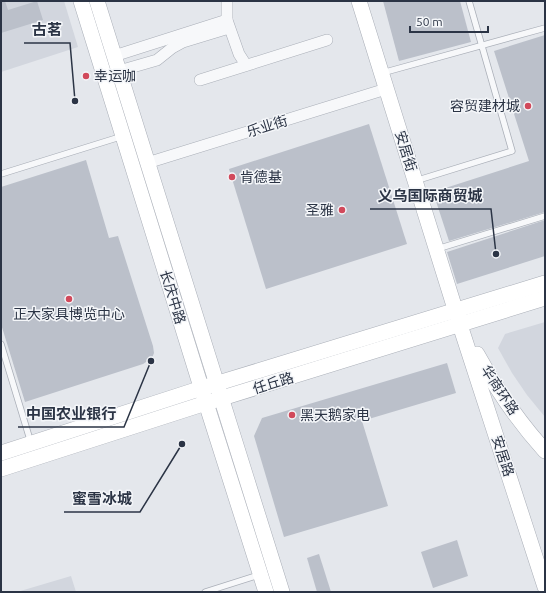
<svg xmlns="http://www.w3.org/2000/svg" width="546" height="593" font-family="Ubuntu,'Noto Sans SC',sans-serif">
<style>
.built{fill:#d2d6de}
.building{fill:#bbc0ca}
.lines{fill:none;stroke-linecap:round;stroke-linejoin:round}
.lane-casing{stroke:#a9aeb7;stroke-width:7}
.street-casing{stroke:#a9aeb7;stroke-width:12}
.secondary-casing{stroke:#a9aeb7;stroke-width:16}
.lane{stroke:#f7f8fa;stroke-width:5.5}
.street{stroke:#f7f8fa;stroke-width:11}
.secondary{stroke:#fff;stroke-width:15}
.poi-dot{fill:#d1495b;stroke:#f4f6f9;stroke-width:1.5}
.labels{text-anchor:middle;stroke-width:3;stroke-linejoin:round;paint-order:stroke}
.poi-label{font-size:14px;fill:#2b3445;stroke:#f4f6f9;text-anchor:start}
.street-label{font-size:14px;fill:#2b3445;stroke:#f4f6f9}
.leader{fill:none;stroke:#2b3445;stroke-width:1.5}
.callout-dot{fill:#2b3445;stroke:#f4f6f9;stroke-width:1.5}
.callout-label{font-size:15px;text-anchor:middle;font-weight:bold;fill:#2b3445;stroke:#f4f6f9;stroke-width:3;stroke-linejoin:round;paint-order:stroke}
</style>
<rect width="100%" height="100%" fill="#e4e7ec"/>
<g class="built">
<path d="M1,1H64L78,47L1,72Z"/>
<path d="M545,322V417L527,395L512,373L498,348L505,334Z"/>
<path d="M71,576L76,592H17Z"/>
</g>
<g class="building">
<path d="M1,1H5L8,10L37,1L43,20L1,33Z"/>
<path d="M383,1H460L471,42L399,61Z"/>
<path d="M545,35V212L449,241L433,192L529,161L494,51Z"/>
<path d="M369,124L407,244L266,289L229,169Z"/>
<path d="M86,160L109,238L118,236L153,346L154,353L152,358L143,364L25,402L1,324V187Z"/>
<path d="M545,220V256L457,284L447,252Z"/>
<path d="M447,363L456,393L362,421L388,506L284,537L254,436L262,418Z"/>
<path d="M457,540L468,576L433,588L421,552Z"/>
<path d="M319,554L331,592H317L307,558Z"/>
</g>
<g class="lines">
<g class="lane-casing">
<g id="lane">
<path d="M382,73L545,28"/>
<path d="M1,174L123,136"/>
<path d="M415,181L512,151L469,1"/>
<path d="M437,249L545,216"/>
<path d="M1,344L31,443"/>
<path d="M205,592L259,575"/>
</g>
</g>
<g class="street-casing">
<g id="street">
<path d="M227,1V20L239,54L246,65"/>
<path d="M114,56L227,20"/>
<path d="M119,71L157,60L172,48L183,42L229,28"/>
<path d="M200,80L327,40"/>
<path d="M147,163L386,89"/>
</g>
</g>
<g class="secondary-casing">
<g id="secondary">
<path d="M81,1L206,403L266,592"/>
<path d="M97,1L282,592"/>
<path d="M359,1L460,325L545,587"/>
<path d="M477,354C496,389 518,421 545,451"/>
<path d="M1,453L202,388L545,283"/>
<path d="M1,469L206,403L545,298"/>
</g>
</g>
<use href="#lane" class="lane"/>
<use href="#street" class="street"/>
<use href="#secondary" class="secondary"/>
</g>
<g class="poi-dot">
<circle cx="86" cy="76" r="4"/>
<circle cx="528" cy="106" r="4"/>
<circle cx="232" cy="177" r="4"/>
<circle cx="342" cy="210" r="4"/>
<circle cx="69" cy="299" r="4"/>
<circle cx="292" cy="415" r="4"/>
</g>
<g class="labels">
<g class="poi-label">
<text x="94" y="81">幸运咖</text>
<text x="520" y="111" text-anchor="end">容贸建材城</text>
<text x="240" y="182">肯德基</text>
<text x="334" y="215" text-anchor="end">圣雅</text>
<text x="69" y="319" text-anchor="middle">正大家具博览中心</text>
<text x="300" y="420">黑天鹅家电</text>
</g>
<g class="street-label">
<text transform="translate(267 126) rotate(-17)" y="5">乐业街</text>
<text transform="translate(406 151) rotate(73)" y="5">安居街</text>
<text transform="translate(173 297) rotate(73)" y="5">长庆中路</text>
<text transform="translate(273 383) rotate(-17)" y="5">任丘路</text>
<text transform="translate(500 390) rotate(57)" y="5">华商环路</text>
<text transform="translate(503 456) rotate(72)" y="5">安居路</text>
</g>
</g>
<path class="leader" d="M75 101L70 43H24M496 254L491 209H370M151 361L124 427H18M182 444L140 512H64"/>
<g class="callout-dot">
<circle cx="75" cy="101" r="4"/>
<circle cx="496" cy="254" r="4"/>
<circle cx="151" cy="361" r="4"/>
<circle cx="182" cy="444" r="4"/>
</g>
<g class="callout-label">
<text x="47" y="35">古茗</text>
<text x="430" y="201">义乌国际商贸城</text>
<text x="71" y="419">中国农业银行</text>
<text x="102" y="504">蜜雪冰城</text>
</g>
<rect width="546" height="593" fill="none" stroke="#2b3445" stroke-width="4"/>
<path d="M410 26v6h78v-6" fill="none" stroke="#2b3445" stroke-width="2"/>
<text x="416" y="26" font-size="12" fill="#2b3445" stroke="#f4f6f9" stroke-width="3" paint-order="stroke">50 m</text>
</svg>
